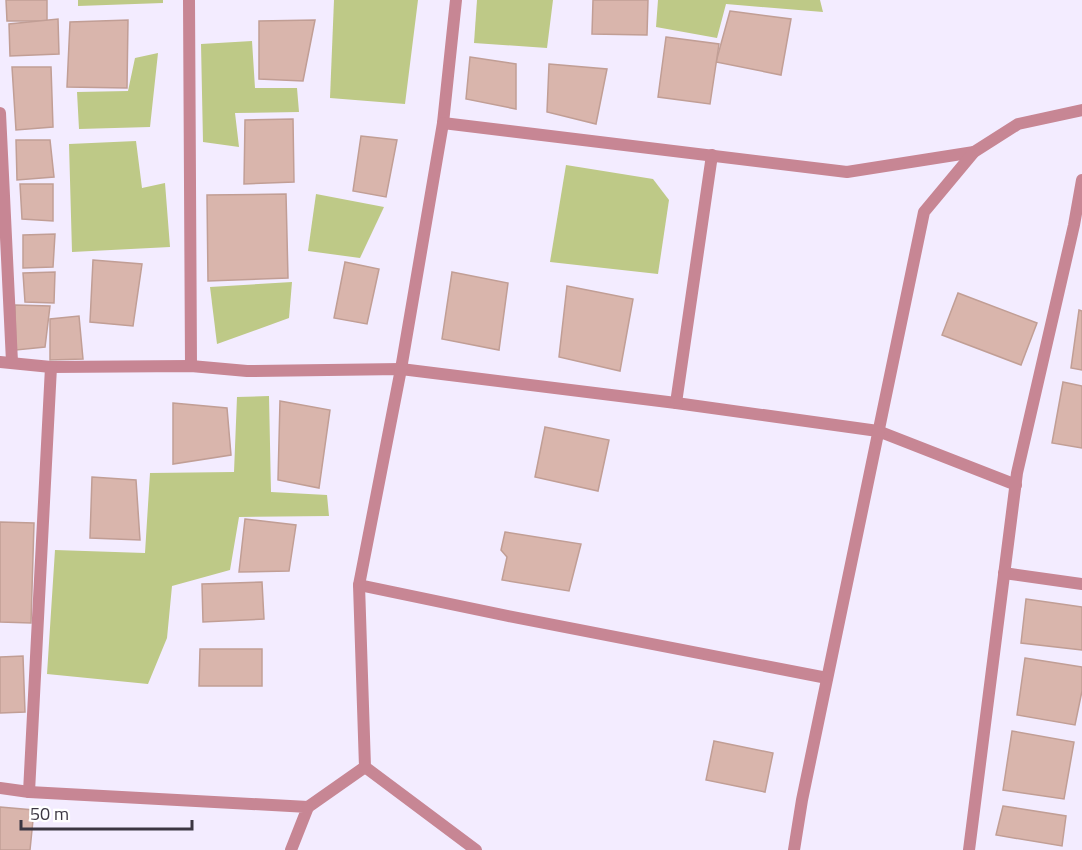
<svg xmlns="http://www.w3.org/2000/svg" width="1082" height="850" font-family="'Titillium Web',sans-serif">
<style>
.green{fill:#bec987}
.building{fill:#d9b5ac;stroke:#c19e95;stroke-width:1.5}
.lines{fill:none;stroke-linecap:round;stroke-linejoin:round}
.street{stroke:#c78694;stroke-width:12}
</style>
<rect width="100%" height="100%" fill="#f3ecff"/>
<g class="green">
<path d="M78,0H163V3L78,6Z"/>
<path d="M334,0H418L405,104L330,98Z"/>
<path d="M477,0H553L547,48L474,43Z"/>
<path d="M658,0H820L823,12L726,4L717,38L656,27Z"/>
<path d="M252,41L255,88H297L299,112L235,113L239,147L203,142L201,44Z"/>
<path d="M158,53L150,127L79,129L77,92L128,91L135,58Z"/>
<path d="M136,141L142,188L165,183L170,247L72,252L69,144Z"/>
<path d="M566,165L653,179L669,200L658,274L550,262Z"/>
<path d="M316,194L384,207L360,258L308,251Z"/>
<path d="M292,282L289,318L217,344L210,287Z"/>
<path d="M269,396L271,492L327,495L329,516L239,517L230,570L172,586L167,638L148,684L47,674L55,550L145,553L150,473L234,472L237,397Z"/>
</g>
<g class="building">
<path d="M6,0H47V21H7Z"/>
<path d="M593,0H648L647,35L592,34Z"/>
<path d="M730,11L791,19L781,75L716,62Z"/>
<path d="M58,19L59,54L10,56L9,24Z"/>
<path d="M128,20L127,88L67,87L70,22Z"/>
<path d="M315,20L303,81L259,79V21Z"/>
<path d="M666,37L719,44L710,104L658,97Z"/>
<path d="M470,57L516,64V109L466,99Z"/>
<path d="M549,64L607,69L596,124L547,112Z"/>
<path d="M12,67H51L53,127L16,130Z"/>
<path d="M293,119L294,182L244,184L245,120Z"/>
<path d="M361,136L397,140L386,197L353,191Z"/>
<path d="M16,140H50L54,177L17,180Z"/>
<path d="M20,184H53V221L22,219Z"/>
<path d="M286,194L288,278L208,281L207,195Z"/>
<path d="M55,234L53,267L23,268V235Z"/>
<path d="M93,260L142,264L133,326L90,322Z"/>
<path d="M345,262L379,269L367,324L334,318Z"/>
<path d="M55,272L54,303L25,302L23,273Z"/>
<path d="M452,272L508,283L499,350L442,339Z"/>
<path d="M567,286L633,299L620,371L559,357Z"/>
<path d="M958,293L1037,323L1021,365L942,335Z"/>
<path d="M15,305L50,306L45,347L16,350Z"/>
<path d="M1079,310L1082,311V370L1071,368Z"/>
<path d="M79,316L83,359L50,360V319Z"/>
<path d="M1063,382L1082,386V448L1052,443Z"/>
<path d="M280,401L330,410L319,488L278,480Z"/>
<path d="M173,403L227,408L231,455L173,464Z"/>
<path d="M545,427L609,440L598,491L535,477Z"/>
<path d="M92,477L136,480L140,540L90,538Z"/>
<path d="M245,519L296,525L289,571L239,572Z"/>
<path d="M0,522L34,523L31,623L0,622Z"/>
<path d="M505,532L581,544L569,591L502,580L507,557L501,550Z"/>
<path d="M262,582L264,619L203,622L202,584Z"/>
<path d="M1026,599L1082,607V650L1021,643Z"/>
<path d="M200,649H262V686H199Z"/>
<path d="M23,656L25,712L0,713V657Z"/>
<path d="M1025,658L1082,667V691L1075,725L1017,715Z"/>
<path d="M1012,731L1074,742L1064,799L1003,790Z"/>
<path d="M714,741L773,753L765,792L706,780Z"/>
<path d="M1003,806L1066,816L1062,846L996,835Z"/>
<path d="M0,807L34,810L30,850H0Z"/>
</g>
<g class="lines">
<g class="street">
<path d="M189,0L191,366"/>
<path d="M0,113L12,362"/>
<path d="M443,123L456,0"/>
<path d="M0,362L51,367L191,366L247,371L401,369L676,403L878,431L1016,485"/>
<path d="M676,403L712,155"/>
<path d="M1004,573L1082,584"/>
<path d="M359,585L508,616L827,678"/>
<path d="M0,788L29,792L308,807L291,850"/>
<path d="M29,792L51,367"/>
<path d="M308,807L365,767"/>
<path d="M476,850L365,767L359,585L401,369L443,123L847,172L974,152"/>
<path d="M794,850L802,800L924,212L974,152L1018,124L1082,110"/>
<path d="M969,850L1017,473L1074,225L1082,180"/>
</g>
</g>
<path d="M21 820v9h171v-9" fill="none" stroke="#3b3642" stroke-width="3"/>
<text x="30" y="820" font-size="18" fill="#3b3642" stroke="#ffffff" stroke-width="4.5" paint-order="stroke">50 m</text>
</svg>
